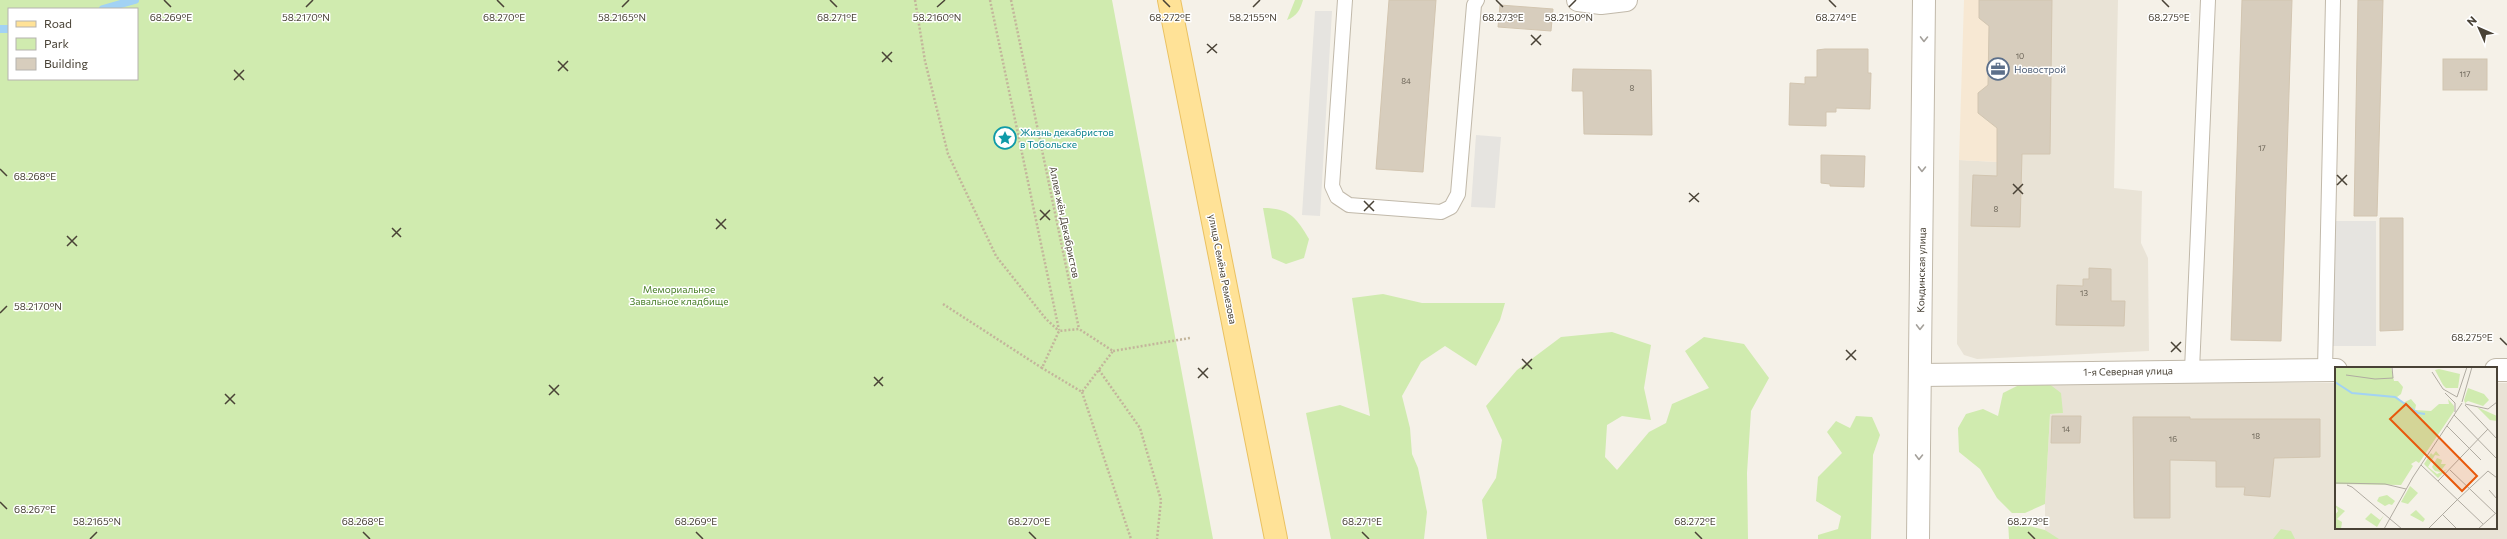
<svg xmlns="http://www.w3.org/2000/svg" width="2507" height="539" font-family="Commissioner,sans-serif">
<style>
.residential{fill:#e9e3d6}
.commercial{fill:#f7e8d3}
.green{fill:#d0ebaf;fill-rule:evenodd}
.parking{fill:#e6e4e0}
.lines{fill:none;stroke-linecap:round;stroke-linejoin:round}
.stream{stroke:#a2d2f4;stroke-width:8}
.building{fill:#d7cdbd;stroke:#d2c5b0}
.lane-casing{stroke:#c1b9aa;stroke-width:16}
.street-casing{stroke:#c1b9aa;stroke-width:24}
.primary-casing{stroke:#eac161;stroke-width:24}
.path{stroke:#c3b59b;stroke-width:2.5;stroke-dasharray:2 2;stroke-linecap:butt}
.lane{stroke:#fff;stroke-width:14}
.street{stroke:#fff;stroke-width:22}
.primary{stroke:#ffe297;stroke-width:22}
.oneway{stroke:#a4a09a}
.ticks{fill:none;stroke:#494236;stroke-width:1.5}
.labels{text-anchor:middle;stroke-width:3;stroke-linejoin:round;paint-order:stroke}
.number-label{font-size:8px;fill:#6c6558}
.service-label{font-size:10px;fill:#4e5e75;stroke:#fff;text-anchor:start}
.culture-label{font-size:10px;fill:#0d838f;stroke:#fff;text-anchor:start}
.street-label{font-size:10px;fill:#494236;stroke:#fff}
.park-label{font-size:10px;fill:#477e26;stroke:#fff}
.inset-river{fill:none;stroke:#a2d2f4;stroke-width:2}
.inset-road{fill:none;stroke:#b0aba1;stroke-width:1}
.view{fill:#e8590c;fill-opacity:0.15;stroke:#e8590c;stroke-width:2}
.inset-edge{fill:none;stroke:#494236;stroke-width:2}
.ticks-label{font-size:10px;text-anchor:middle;fill:#494236;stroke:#fff;stroke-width:3;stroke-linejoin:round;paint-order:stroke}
</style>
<rect width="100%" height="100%" fill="#f5f1e8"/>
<g class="residential">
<path d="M1979,0H2118L2114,188L2142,191L2141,243L2148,258L2149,351L1977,359L1964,355L1957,344L1959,160L1997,162L1987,121L1978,113Z"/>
<path d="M2048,383H2336V528H2496V383H2507V539H2057L2045,530V504L2050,414L2063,413Z"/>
</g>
<path class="commercial" d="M1964,0H1979V18L1989,26L1988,85L1978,94V113L1987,121H1997V162L1959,160Z"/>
<g class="green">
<path d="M0,0H1112L1213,539H0ZM9,9H137V79H9Z"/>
<path d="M1295,0H1303C1300,10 1297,16 1287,20Z"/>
<path d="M1263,208C1289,208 1296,217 1309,239L1304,258L1286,264L1272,258Z"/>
<path d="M1383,294L1422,303H1505L1500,320L1476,366L1445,346L1421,362L1402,396L1410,428L1412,454L1418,468L1427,512L1424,539H1331L1306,413L1340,405L1370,416L1352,298Z"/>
<path d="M1612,332L1651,345L1644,388L1651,420L1622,416L1607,425L1605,457L1617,470L1649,432L1666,423L1672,404L1709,388L1685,351L1704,337L1744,344L1769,378L1751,411L1747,473L1748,539H1487L1482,500L1496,478L1502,440L1486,406L1517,370L1561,337Z"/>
<path d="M2048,383L2061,393L2063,413L2050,414L2045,504L2025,513H2012L1997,498L1980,469L1959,452L1958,428L1966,414L1983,409L1998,416L2003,393L2019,385Z"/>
<path d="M1856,416L1872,417L1880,435L1873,455L1871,539H1818V535L1838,529L1841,516L1816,501L1818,477L1842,453L1827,432L1836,421L1850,428Z"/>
<path d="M2008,521L2045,530L2059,539H2009Z"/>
<path d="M2281,529L2291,531L2295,539H2273Z"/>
</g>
<g class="parking">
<path d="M1315,11H1332L1320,216L1302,215Z"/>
<path d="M1476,135L1501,137L1495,208L1471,207Z"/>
<rect x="2332" y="221" width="44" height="125"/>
</g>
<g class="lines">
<g class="stream">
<path d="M103,9L135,0"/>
<path d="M0,29H9"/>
</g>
</g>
<g class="building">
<path d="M1389,0H1436L1423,172L1376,169Z"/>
<path d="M1979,0H2052L2050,154H2022L2020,227L1971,226L1973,175L1997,176V128L1978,113V93L1988,85L1989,26L1979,18Z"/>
<path d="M2242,0H2292L2281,341L2231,340Z"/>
<path d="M2358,0H2383L2377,216H2354Z"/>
<path d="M1500,5L1553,9L1551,31L1498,27Z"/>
<path d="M1825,49H1868V73H1871L1870,109L1836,108V112H1826V126L1789,125L1790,83L1805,84V77H1817V50Z"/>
<rect x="2443" y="59" width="44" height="31"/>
<path d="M1573,69L1651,70L1652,135L1584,134L1583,91H1572Z"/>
<path d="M1821,155L1865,156L1864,187L1830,186V184L1821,183Z"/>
<path d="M2380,218H2403V330L2380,331Z"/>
<path d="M2089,268L2111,269V301H2125L2124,326L2056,325L2057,285L2083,286V279H2089Z"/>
<path d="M2052,416H2081L2080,443H2051Z"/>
<path d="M2133,417H2190V419H2320V457L2274,458L2270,497L2244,495L2245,487H2216V461L2170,460V518H2134Z"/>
</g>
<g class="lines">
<g class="lane-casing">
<g id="lane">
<path d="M1345,0L1332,186L1337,197L1349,205L1441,212L1451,207L1458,194L1474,5L1477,0"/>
<path d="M2192,370L2208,0"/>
<path d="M2325,370L2333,0"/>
</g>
</g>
<g class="street-casing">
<g id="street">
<path d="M1578,0L1601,3L1626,0"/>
<path d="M2496,370H2507"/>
<path d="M1920,375L2336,370"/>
<path d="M1918,539L1924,0"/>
</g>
</g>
<g class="primary-casing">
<path id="primary" d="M1169,0L1276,539"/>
</g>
<g class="path">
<path d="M915,0L925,61L948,154L996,256L1046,319L1059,331"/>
<path d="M990,0L1059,330"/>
<path d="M1011,0L1079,329"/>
<path d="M943,304L1042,368L1059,331L1079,329L1113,351L1082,392L1042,368"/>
<path d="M1113,351L1190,338"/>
<path d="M1099,370L1140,428L1161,500L1157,539"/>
<path d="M1082,392L1131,539"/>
</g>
<use href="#lane" class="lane"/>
<use href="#street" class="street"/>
<use href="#primary" class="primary"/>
</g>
<defs><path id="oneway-chevron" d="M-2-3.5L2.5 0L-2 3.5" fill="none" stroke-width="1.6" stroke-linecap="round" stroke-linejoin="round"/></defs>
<g class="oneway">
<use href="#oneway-chevron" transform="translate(1924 39) rotate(91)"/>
<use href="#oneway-chevron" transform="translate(1922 169) rotate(91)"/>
<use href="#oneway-chevron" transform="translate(1920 327) rotate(91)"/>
<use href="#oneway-chevron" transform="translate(1919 457) rotate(91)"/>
</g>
<path class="ticks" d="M164,0L171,7M497,0L504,7M830,0L837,7M1163,0L1170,7M1496,0L1503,7M1829,0L1836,7M2162,0L2169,7M306,7L313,0M622,7L629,0M937,7L945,0M1253,7L1260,0M1569,7L1576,0M1531,35L1541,45M1207,44L1217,53M1531,45L1541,35M882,52L892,62M1207,53L1217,44M558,61L568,71M882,62L892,52M234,70L244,80M558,71L568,61M234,80L244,70M0,169L7,176M2337,175L2347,185M2013,184L2023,194M2337,185L2347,175M1689,193L1699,202M2013,194L2023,184M1364,201L1374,211M1689,202L1699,193M1040,210L1050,220M1364,211L1374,201M716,219L726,229M1040,220L1050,210M392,228L401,237M716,229L726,219M67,236L77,246M392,237L401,228M67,246L77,236M0,313L7,306M2500,338L2507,345M2171,342L2181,352M1846,350L1856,360M2171,352L2181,342M1522,359L1532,369M1846,360L1856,350M1198,368L1208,378M1522,369L1532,359M874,377L883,386M1198,378L1208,368M549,385L559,395M874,386L883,377M225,394L235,404M549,395L559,385M225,404L235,394M0,502L7,509M363,532L370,539M696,532L703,539M1029,532L1036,539M1362,532L1369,539M1695,532L1702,539M2028,532L2035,539M90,539L97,532"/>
<defs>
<g id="office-ring" transform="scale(1.15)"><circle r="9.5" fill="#fff" stroke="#5c6f8a" stroke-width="1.5"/><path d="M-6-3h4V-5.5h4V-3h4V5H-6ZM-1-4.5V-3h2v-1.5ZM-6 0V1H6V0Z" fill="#5c6f8a"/></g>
<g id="sight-ring" transform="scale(1.15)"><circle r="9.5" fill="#fff" stroke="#0f9aa8" stroke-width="1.5"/><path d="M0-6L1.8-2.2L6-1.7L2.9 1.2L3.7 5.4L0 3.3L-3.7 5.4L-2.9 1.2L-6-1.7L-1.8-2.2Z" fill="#0f9aa8"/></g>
</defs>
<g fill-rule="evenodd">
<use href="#office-ring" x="1998" y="69"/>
<use href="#sight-ring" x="1005" y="138"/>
</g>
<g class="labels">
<g class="number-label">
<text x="2020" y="59">10</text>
<text x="2465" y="77">117</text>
<text x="1406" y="84">84</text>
<text x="1632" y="91">8</text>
<text x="2262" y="151">17</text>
<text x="1996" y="212">8</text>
<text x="2084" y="296">13</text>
<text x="2066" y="432">14</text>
<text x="2256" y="439">18</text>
<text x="2173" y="442">16</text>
</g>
<g class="service-label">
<text x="2014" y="73">Новострой</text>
</g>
<g class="culture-label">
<text x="1020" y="136">Жизнь декабристов<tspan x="1020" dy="12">в Тобольске</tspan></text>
</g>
<g class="street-label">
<text transform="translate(1065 222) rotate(78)" y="4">Аллея жён Декабристов</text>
<text transform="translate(1223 269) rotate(79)" y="4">улица Семёна Ремезова</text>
<text transform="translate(1921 270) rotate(-89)" y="4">Кондинская улица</text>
<text transform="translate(2128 371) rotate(-1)" y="4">1-я Северная улица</text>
</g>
<g class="park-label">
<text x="679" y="293">Мемориальное<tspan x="679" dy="12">Завальное кладбище</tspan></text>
</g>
</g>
<g transform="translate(2335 367)">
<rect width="162" height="162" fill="#f5f1e8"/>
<path d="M56,0L59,14H63L68,20L66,27L62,30L68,36L76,32L81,38L80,43L96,44L104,37H114L113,32L119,39V44L84,96L81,94L76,97L78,99L66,118L0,117V1ZM104,2L125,7L123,21H111L108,18L100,3ZM133,21L149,27L154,33L148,39L133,34L130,36L129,33ZM142,40L162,49V54L155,53ZM101,84L105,89L100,88L93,100L102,107L112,102L103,111L89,97L96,86L98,88ZM102,91L107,93L106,97H111L105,105L100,104L97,100ZM75,119L83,126L73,137L66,135ZM52,128L60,134L57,138L54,137L50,139L42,134L44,130ZM0,138L10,144L2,152L7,155L6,162H0V148L3,144ZM81,143L90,152L88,155L75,148ZM36,146L45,153L49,148L42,160L30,152Z" fill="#d0ebaf"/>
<path class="inset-river" d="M0,15L17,26L60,30L83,46L90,47"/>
<path class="inset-road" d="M97,5L108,22L122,30L132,0M11,8L40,12L58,11L57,0M110,26L120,36V45M127,35L137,0M130,37L153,42L162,35M130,38L162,72M119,48L162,92M112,59L146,93M113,79L126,92M86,98L148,157M115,103L160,146M103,114L153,62M0,116L50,117L71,122M12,118L17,120L67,162M154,123L162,132M123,132L153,104L162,111M107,147L122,162M49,162L78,110L127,36M93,162L123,132M143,162L162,145"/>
<path class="view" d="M71,37L142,109L127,124L55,52Z"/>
<rect width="162" height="162" class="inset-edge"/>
</g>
<g class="ticks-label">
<text x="171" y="21">68.269°E</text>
<text x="306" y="21">58.2170°N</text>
<text x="504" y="21">68.270°E</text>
<text x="622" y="21">58.2165°N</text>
<text x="837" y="21">68.271°E</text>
<text x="937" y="21">58.2160°N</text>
<text x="1170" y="21">68.272°E</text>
<text x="1253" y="21">58.2155°N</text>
<text x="1503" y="21">68.273°E</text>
<text x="1569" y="21">58.2150°N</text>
<text x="1836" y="21">68.274°E</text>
<text x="2169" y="21">68.275°E</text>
<text x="35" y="180">68.268°E</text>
<text x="38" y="310">58.2170°N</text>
<text x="2472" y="341">68.275°E</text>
<text x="35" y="513">68.267°E</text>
<text x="97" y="525">58.2165°N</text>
<text x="363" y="525">68.268°E</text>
<text x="696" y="525">68.269°E</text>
<text x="1029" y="525">68.270°E</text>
<text x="1362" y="525">68.271°E</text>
<text x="1695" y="525">68.272°E</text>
<text x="2028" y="525">68.273°E</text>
</g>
<rect x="8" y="8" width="130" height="72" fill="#ffffff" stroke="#b6b3af"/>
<rect x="16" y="21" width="20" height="6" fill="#ffe297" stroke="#b6b3af"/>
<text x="44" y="28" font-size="12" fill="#494236">Road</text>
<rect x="16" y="38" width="20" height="12" fill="#d0ebaf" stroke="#b6b3af"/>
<text x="44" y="48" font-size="12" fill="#494236">Park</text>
<rect x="16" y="58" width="20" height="12" fill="#d7cdbd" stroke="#b6b3af"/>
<text x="44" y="68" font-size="12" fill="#494236">Building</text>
<g transform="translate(2479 28) rotate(315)" stroke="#ffffff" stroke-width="3" paint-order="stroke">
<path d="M0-3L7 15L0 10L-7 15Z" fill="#494236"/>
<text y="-6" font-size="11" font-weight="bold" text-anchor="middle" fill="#494236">N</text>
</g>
</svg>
